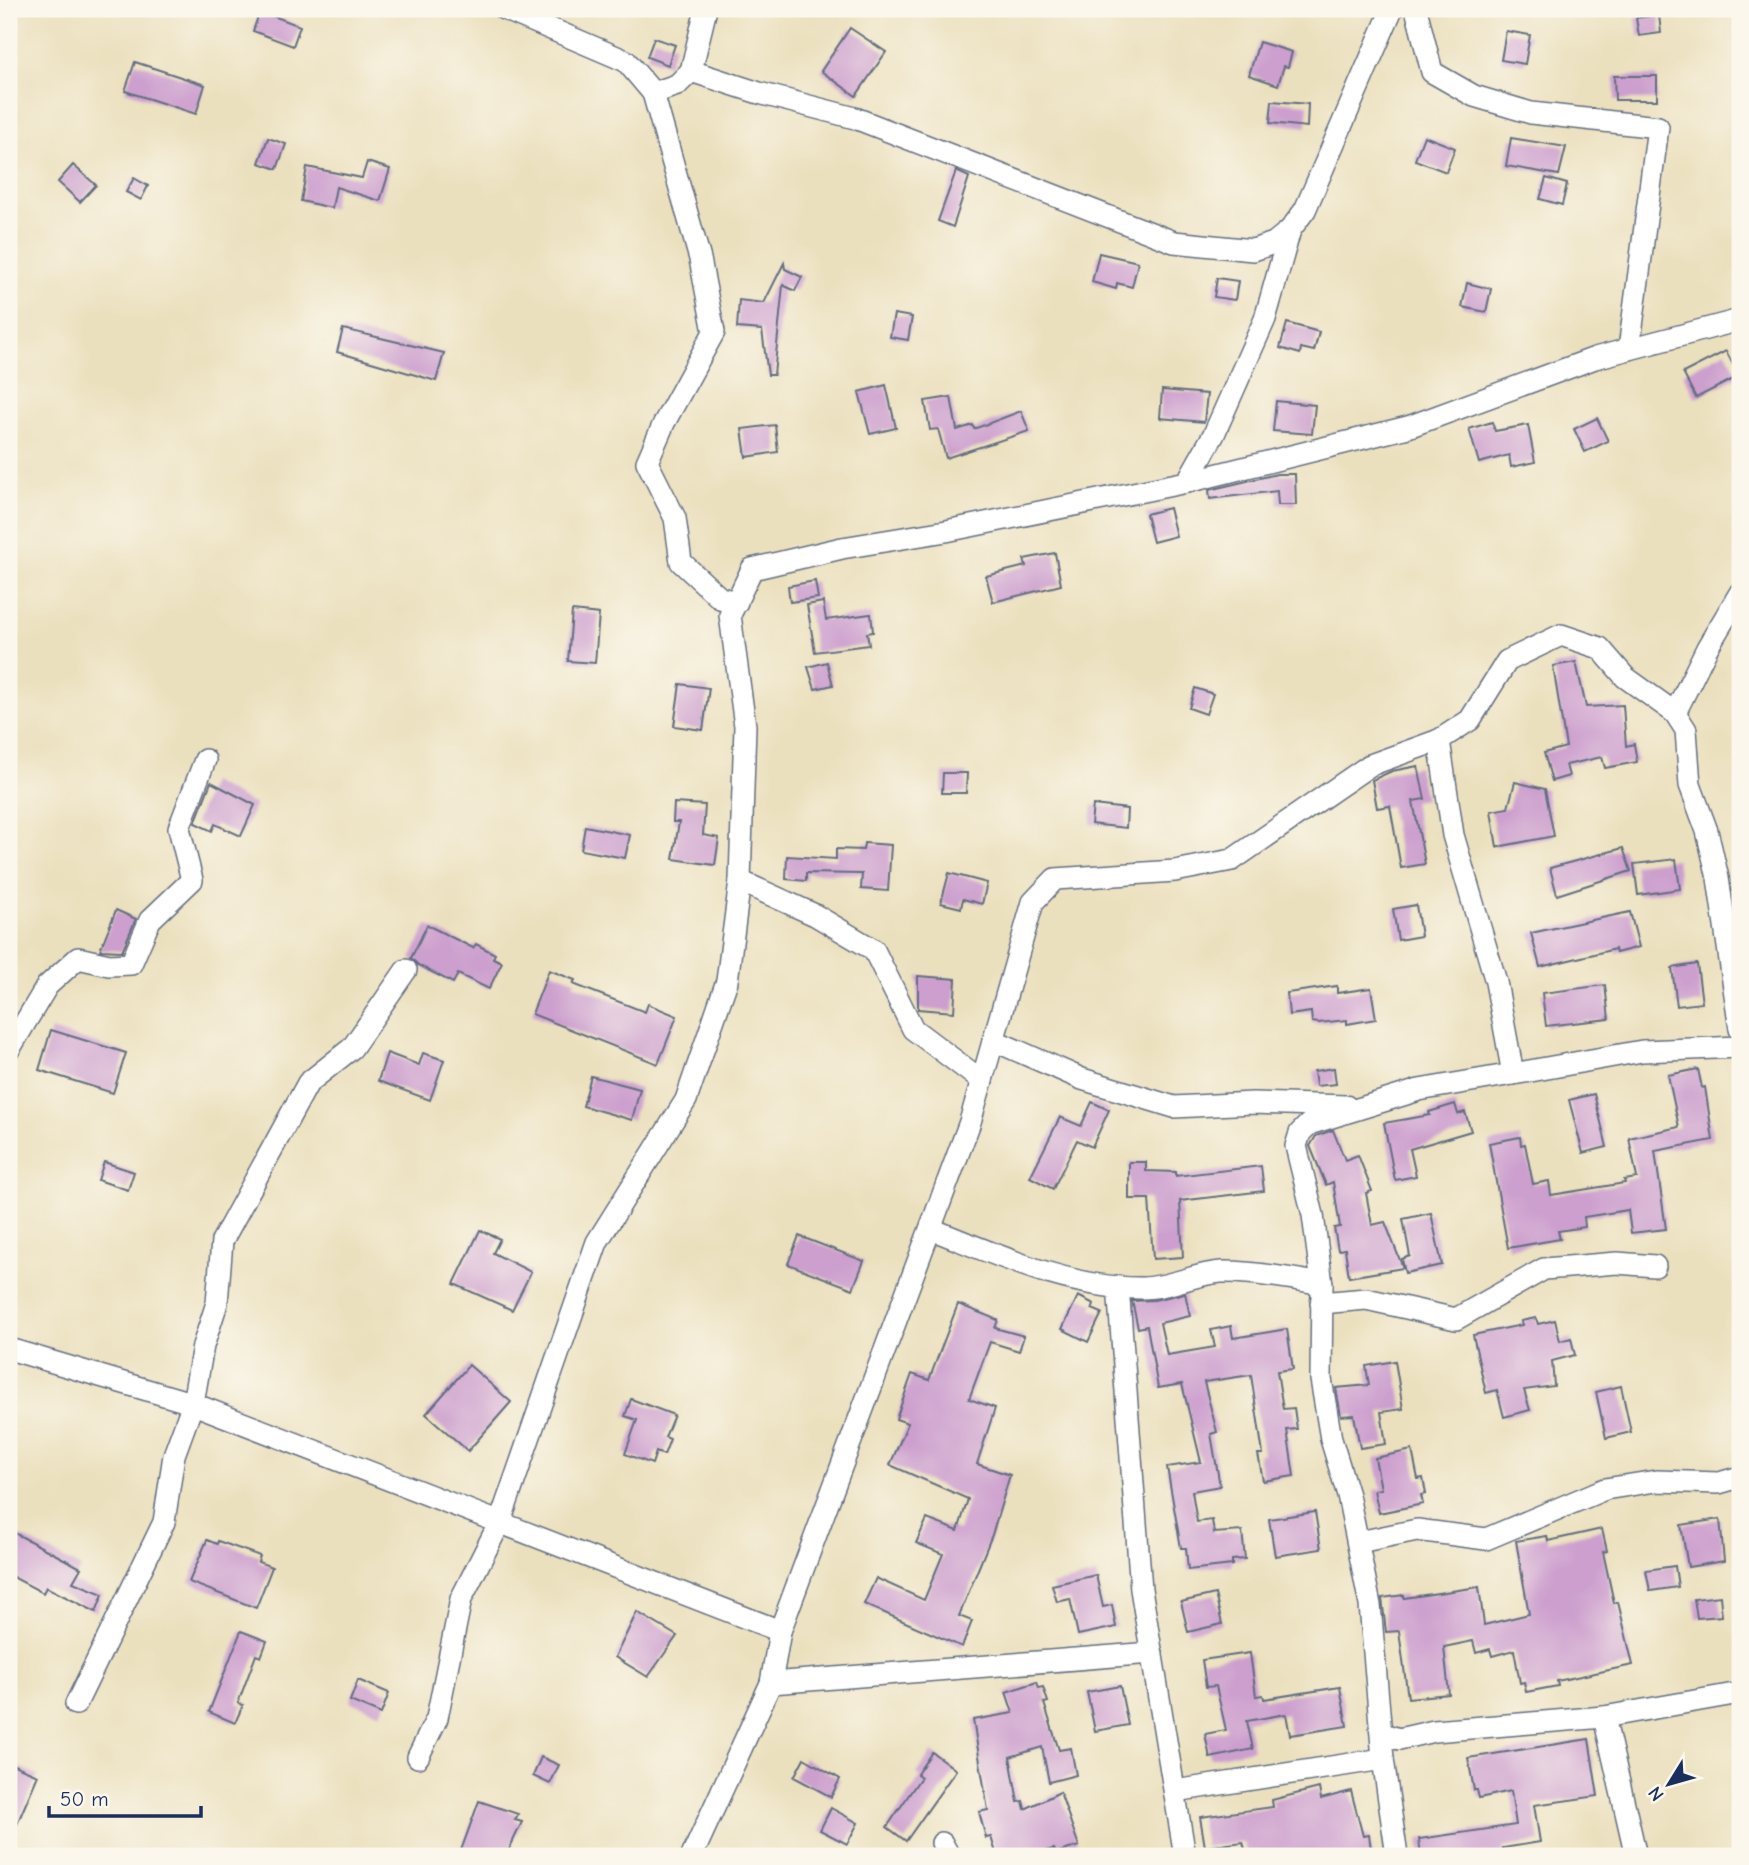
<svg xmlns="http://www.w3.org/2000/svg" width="1749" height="1865" font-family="'Comic Neue',sans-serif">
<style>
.building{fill:#cc9fce}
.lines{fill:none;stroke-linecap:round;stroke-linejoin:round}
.street-casing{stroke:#646d80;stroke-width:24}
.street{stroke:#fff;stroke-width:21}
</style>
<rect width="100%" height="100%" fill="#fbf7ec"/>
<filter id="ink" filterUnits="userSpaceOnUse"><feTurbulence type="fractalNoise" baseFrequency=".0143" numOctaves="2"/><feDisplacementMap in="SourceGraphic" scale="14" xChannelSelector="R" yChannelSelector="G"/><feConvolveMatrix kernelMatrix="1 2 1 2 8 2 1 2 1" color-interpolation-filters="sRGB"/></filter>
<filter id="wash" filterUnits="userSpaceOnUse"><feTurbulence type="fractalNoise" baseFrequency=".00686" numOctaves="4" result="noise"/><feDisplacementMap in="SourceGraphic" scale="28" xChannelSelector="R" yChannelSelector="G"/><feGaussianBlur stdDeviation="1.57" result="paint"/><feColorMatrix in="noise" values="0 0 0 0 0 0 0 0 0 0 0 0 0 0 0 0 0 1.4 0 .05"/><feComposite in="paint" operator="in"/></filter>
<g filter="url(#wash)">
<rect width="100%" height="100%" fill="#ebe0be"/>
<g id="blocks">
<g class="building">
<path d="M260,11L300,26L293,46L253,31Z"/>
<path d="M1659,15L1661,33L1639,36L1636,18Z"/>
<path d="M850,28L886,52L856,96L821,71Z"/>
<path d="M1506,31L1530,35L1525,64L1501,60Z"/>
<path d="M654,38L675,45L668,65L647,57Z"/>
<path d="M1259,42L1292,52L1288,67L1284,66L1278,85L1249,75Z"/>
<path d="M135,62L205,85L196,114L125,91Z"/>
<path d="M1614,76H1657V100H1615Z"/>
<path d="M1272,101L1308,104L1307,127L1270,123Z"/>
<path d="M1424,136L1455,148L1446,172L1415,160Z"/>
<path d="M268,138L286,144L277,169L259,163Z"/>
<path d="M1511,138L1566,147L1559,175L1506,166Z"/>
<path d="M367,162L390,169L380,201L336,187L332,208L301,201L307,167L362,178Z"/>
<path d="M73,165L96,185L80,202L58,182Z"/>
<path d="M956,171L969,177L953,227L938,221Z"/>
<path d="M134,178L148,186L141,200L126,192Z"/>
<path d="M1546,178L1567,184L1562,205L1540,199Z"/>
<path d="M1099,253L1138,262L1132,287L1117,283L1116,289L1092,282Z"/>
<path d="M784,263L785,269L802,277L795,291L783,285L774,375H768L762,330L737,328L739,300L764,303Z"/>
<path d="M1217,278L1238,281L1235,300L1214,297Z"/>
<path d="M1467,283L1491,289L1486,312L1462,307Z"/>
<path d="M894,314L912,317L908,340L890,337Z"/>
<path d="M1287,323L1319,332L1314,351L1301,348L1300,354L1280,348Z"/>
<path d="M343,329L444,353L436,381L337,352Z"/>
<path d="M1726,351L1739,376L1696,398L1683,373Z"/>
<path d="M886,385L896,428L870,434L859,392Z"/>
<path d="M1162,390L1207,394L1204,422L1160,418Z"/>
<path d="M951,397L957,430L973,425L974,429L1021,411L1029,431L946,458L938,429L930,430L925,401Z"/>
<path d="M1276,401L1315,405L1312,434L1273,431Z"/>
<path d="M1597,418L1608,441L1585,452L1574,429Z"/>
<path d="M1492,422L1495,431L1528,425L1535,462L1511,467L1509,455L1479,463L1469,429Z"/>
<path d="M775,425L778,452L746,457L742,429Z"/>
<path d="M1277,474H1295L1296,505H1278L1277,491L1210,499L1209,490Z"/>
<path d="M1169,508L1176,536L1153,542L1146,514Z"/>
<path d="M1055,553L1061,585L993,602L986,576L1026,566L1024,559Z"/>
<path d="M815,581L818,598L790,602L788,586Z"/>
<path d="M823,602L826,620L871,614L873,632L867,633L869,645L815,652L807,605Z"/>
<path d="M572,611L599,614L595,663L568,661Z"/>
<path d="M827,662L833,685L815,689L808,667Z"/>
<path d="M1576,662L1586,707L1623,705L1626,746L1634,744L1637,762L1605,768L1602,757L1566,765L1569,776L1552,781L1544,753L1566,747L1553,666Z"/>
<path d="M680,684L709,688L703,730L674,726Z"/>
<path d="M1195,688L1213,694L1206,714L1189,708Z"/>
<path d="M1418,766L1425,799L1413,801L1425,864L1401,868L1390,806L1377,808L1372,780L1392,771Z"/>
<path d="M943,773H967L966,793H942Z"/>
<path d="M211,782L255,805L241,836L215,824L212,831L195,823Z"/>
<path d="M1515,782L1545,789L1554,836L1497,847L1491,811L1508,808Z"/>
<path d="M674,803L705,805L703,835L719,838L715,865L673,859L679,822H673Z"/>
<path d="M1093,805L1127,809L1126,828L1091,824Z"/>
<path d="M585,826L630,835L625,858L581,850Z"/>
<path d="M864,843L891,845L888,891L861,889L862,874L806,873V881L786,879L787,856L836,859V849L863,850Z"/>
<path d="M1623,848L1631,871L1557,895L1550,868Z"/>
<path d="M1676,859L1680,889L1638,895L1634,864Z"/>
<path d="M949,873L987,883L982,904L963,899L961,908L941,903Z"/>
<path d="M1416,905L1421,936L1398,940L1393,909Z"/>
<path d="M116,910L136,919L122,951L100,950Z"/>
<path d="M1630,912L1639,947L1616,953L1615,949L1540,967L1531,933Z"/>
<path d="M427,925L473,948L476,944L495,954L493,958L502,962L489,989L458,974L453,983L418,965L411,958Z"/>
<path d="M1697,964L1702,1003L1677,1006L1672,968Z"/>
<path d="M549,970L575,980L573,984L645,1012L648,1004L677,1016L658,1064L532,1014Z"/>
<path d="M918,976L956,979L954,1012L918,1009Z"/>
<path d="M1605,985L1609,1019L1546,1026L1542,993Z"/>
<path d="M1337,986V993L1371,988L1376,1019L1347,1024V1020L1318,1023L1312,1022L1311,1012L1289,1015L1287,993Z"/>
<path d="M51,1030L126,1053L113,1093L39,1070Z"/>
<path d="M387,1053L419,1065L423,1053L444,1060L430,1100L378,1081Z"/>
<path d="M1334,1068L1336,1084L1316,1086L1314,1071Z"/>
<path d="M1698,1069L1702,1088L1705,1087L1713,1140L1655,1151L1666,1229L1631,1233L1628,1210L1584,1217L1585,1227L1558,1231L1560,1239L1508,1248L1489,1143L1520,1137L1521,1145L1525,1144L1533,1184L1549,1181L1551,1195L1625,1183L1624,1180L1637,1178L1629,1138L1679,1127L1668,1075Z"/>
<path d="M591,1076L640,1089L632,1120L583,1106Z"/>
<path d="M1594,1094L1607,1147L1583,1153L1569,1100Z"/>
<path d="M1092,1102L1109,1110L1092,1147L1077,1140L1053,1189L1030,1177L1060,1117L1081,1126Z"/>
<path d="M1455,1104L1458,1114L1465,1112L1471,1131L1410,1149L1416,1176L1395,1180L1384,1123L1430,1115L1429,1112Z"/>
<path d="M1333,1130L1345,1160L1358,1155L1372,1191L1366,1193L1372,1225L1385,1222L1403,1268L1349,1277L1345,1249L1338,1250L1334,1228L1340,1227L1333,1182L1326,1185L1310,1146L1316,1136Z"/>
<path d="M104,1162L134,1172L128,1190L98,1180Z"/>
<path d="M1129,1162H1146V1171L1176,1172V1176L1261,1166L1264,1191L1180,1201L1183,1257L1153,1259L1149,1199H1129Z"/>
<path d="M1431,1213L1442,1265L1405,1273L1402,1259L1410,1256L1403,1219Z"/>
<path d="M480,1230L500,1239L493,1253L531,1272L512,1310L454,1284Z"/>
<path d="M799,1236L864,1261L853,1289L788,1264Z"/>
<path d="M1185,1293L1190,1316L1160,1323L1167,1355L1215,1347L1211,1330L1231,1326L1233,1338L1287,1329L1293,1369L1277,1371L1283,1409L1294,1408L1297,1429L1287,1430L1294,1476L1263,1481L1258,1454H1263L1251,1375L1204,1382L1217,1432L1211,1434L1220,1486L1192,1491L1197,1522L1212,1520L1214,1533L1242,1531L1245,1559L1232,1560V1565L1188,1570L1186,1548H1181L1167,1467L1201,1462L1182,1384L1158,1388L1147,1326L1138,1328L1132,1301L1154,1300Z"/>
<path d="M1078,1296L1094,1304L1092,1309L1102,1313L1088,1342L1062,1329Z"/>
<path d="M958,1304L998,1320L995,1328L1024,1336L1019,1351L990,1342L969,1399L995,1408L977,1464L1010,1475L992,1535L959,1616L972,1621L962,1647L864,1604L876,1578L924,1600L943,1554L916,1543L927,1519L958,1531L968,1499L890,1465L908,1423L896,1419L912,1374L929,1380Z"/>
<path d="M1536,1318L1538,1324L1555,1320L1560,1341L1571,1338L1575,1355L1552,1361L1554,1386L1524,1390L1530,1410L1504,1417L1497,1390L1486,1393L1473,1335L1522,1325L1521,1321Z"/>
<path d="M1395,1361L1403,1409L1381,1412L1386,1444L1360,1448L1354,1415L1341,1416L1336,1388L1369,1385L1366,1366Z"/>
<path d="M469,1365L511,1402L468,1451L426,1414Z"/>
<path d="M1621,1386L1631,1432L1606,1438L1596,1392Z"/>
<path d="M631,1399L674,1415L665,1437L670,1439L664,1455L656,1452L652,1464L625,1454L637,1420L625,1416Z"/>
<path d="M1412,1450L1418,1479L1423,1478L1426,1494L1421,1495L1423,1504L1379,1513L1374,1490L1381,1489L1375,1458Z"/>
<path d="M1315,1512L1321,1549L1275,1556L1269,1519Z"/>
<path d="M1720,1519L1724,1561L1688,1567L1681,1525Z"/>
<path d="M1602,1529L1607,1551L1603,1552L1614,1603L1618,1602L1633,1665L1557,1681L1558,1686L1526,1692L1524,1682L1520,1683L1514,1650L1492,1656L1490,1649L1476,1653L1473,1641L1444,1647L1449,1694L1408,1698L1399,1631L1386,1632L1382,1598L1404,1595V1598L1479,1587L1484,1625L1529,1614L1516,1541L1547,1536L1548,1541Z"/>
<path d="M9,1530L81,1568L73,1582L103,1594L96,1612L46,1587L43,1593L9,1575Z"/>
<path d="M207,1540L217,1544L218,1541L260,1556L258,1562L272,1567L256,1608L189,1582Z"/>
<path d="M1675,1566L1678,1587L1650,1591L1646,1570Z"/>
<path d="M1096,1575L1103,1607L1112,1605L1116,1627L1078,1635L1070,1599L1057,1602L1052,1585Z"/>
<path d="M1215,1594L1222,1624L1188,1632L1181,1602Z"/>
<path d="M1720,1596L1722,1616L1697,1618L1694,1599Z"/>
<path d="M637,1612L677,1636L648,1677L615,1657Z"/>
<path d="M241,1631L267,1641L261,1657L256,1655L238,1703L243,1705L235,1723L209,1712Z"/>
<path d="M1250,1653L1256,1696L1263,1695L1264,1699L1340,1687L1347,1726L1290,1735L1286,1714L1247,1721L1253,1749L1210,1758L1205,1734L1226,1730L1216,1686L1206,1687L1202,1660Z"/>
<path d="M358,1680L389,1693L381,1714L350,1701Z"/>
<path d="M1037,1682L1039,1688L1043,1687L1048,1702L1044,1703L1059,1750L1071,1748L1076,1775L1049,1782L1042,1747L1010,1757L1018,1802L1023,1801L1025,1809L1060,1792L1079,1846L1056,1853L1054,1849L1026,1856H997L991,1837L986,1838L979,1812L988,1810L973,1720L1013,1713L1006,1692Z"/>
<path d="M1120,1686L1128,1725L1095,1731L1087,1692Z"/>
<path d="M1589,1739L1598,1796L1534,1805L1540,1842L1503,1848L1504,1856H1421L1419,1839L1516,1825L1511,1791L1479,1798L1477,1790H1474L1468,1758Z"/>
<path d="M932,1752L956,1770L906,1841L887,1827L921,1777L917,1774Z"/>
<path d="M541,1757L559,1765L550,1784L533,1776Z"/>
<path d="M804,1758L840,1779L831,1797L794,1777Z"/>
<path d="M9,1763L38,1775L9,1843Z"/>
<path d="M1319,1788L1321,1799L1351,1791L1363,1836L1369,1835L1372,1856H1317L1316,1852L1247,1856L1243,1842L1205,1847L1200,1817L1273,1807L1272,1800Z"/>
<path d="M479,1801L518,1814L515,1820L522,1822L506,1856H459Z"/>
<path d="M831,1808L858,1823L847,1844L820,1830Z"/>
</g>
</g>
</g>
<g filter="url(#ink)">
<use href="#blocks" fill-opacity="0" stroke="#646d80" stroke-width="2"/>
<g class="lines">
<g class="street-casing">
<g id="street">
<path d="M504,9L626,61L653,93L677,85L691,71"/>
<path d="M706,9L691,71L759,93L855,118L1174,242L1253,250L1274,243L1290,230L1305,210L1392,9"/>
<path d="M1416,9L1432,72L1474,96L1531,113L1658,127L1629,349"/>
<path d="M653,93L700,259L714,332L664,423L647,462L675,518L681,562L720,598L737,602"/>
<path d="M1187,482L1214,434L1265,319L1290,230"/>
<path d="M1675,713L1707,648L1740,593"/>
<path d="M1439,740L1453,835L1496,982L1513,1074"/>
<path d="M993,1040L1082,1079L1174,1107L1253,1103L1346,1106"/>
<path d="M10,1048L47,986L78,958L109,965L131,964L150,920L192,880L179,828L205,760"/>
<path d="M982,1081L913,1029L874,950L815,915L740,881L745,726L730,615L752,569L842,548L946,531L1187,482L1408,427L1595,358L1740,320"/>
<path d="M931,1229C998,1255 1069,1289 1142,1288C1169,1288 1194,1274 1221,1272C1247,1271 1295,1279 1322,1284"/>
<path d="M1118,1286L1141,1589L1185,1856"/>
<path d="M1321,1303L1366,1299L1456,1319L1544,1269L1617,1263L1655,1266"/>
<path d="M9,1349L191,1403L780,1631"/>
<path d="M1359,1542L1417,1530L1486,1539L1605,1489L1656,1481L1719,1483L1740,1477"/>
<path d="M771,1683L1152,1653"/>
<path d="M76,1704L164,1522L174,1455L193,1403L203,1346L217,1303L222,1241L308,1083L352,1048L406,970"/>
<path d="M1604,1717L1636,1856"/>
<path d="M1383,1734L1399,1739L1434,1731L1604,1717L1740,1693"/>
<path d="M418,1757L437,1718L461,1599L500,1522L597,1242L686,1100L727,981L740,881"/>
<path d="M1175,1791L1383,1759"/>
<path d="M942,1843L949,1856"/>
<path d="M692,1856L771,1683L780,1631L970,1122L1033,902L1055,879L1175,871L1232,860L1370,765L1439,740L1470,720L1507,661L1561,635L1600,648L1625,677L1675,713L1686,730L1690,785L1707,831L1718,878L1740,1029"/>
<path d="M1397,1856L1383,1759L1370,1605L1348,1495L1331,1439L1321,1379L1322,1284L1313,1215L1296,1146L1300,1133L1309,1124L1419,1090L1513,1074L1642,1051L1740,1047"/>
</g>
</g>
<use href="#street" class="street"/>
</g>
</g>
<rect width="1749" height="1865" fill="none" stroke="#fbf7ec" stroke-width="35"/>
<g transform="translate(1669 1784) rotate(233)" stroke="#fbf7ec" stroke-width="5" paint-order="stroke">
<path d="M0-5L12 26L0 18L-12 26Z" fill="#1b2f5e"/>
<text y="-10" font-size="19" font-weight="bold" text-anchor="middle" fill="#1b2f5e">N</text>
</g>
<path d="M49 1806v10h152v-10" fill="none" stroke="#1b2f5e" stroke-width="3.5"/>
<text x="60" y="1806" font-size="21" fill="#1b2f5e" stroke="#fbf7ec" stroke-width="5" paint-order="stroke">50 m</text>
</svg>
